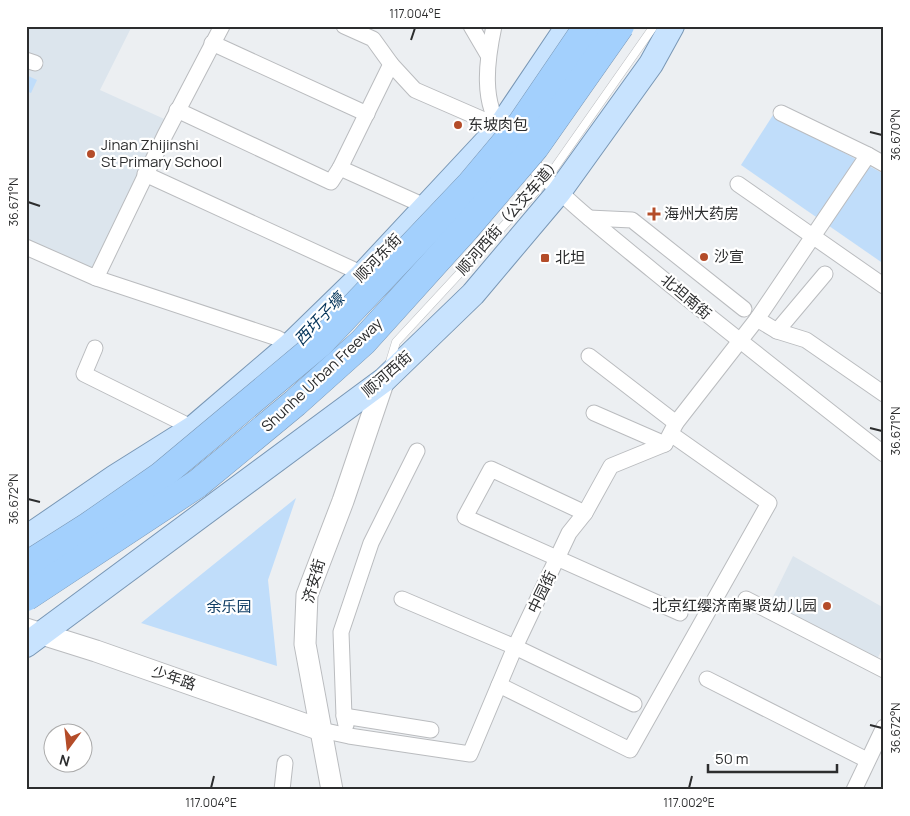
<svg xmlns="http://www.w3.org/2000/svg" width="910" height="816" font-family="Manrope,'Noto Sans SC',sans-serif">
<style>
.built{fill:#dce5ed}
.green{fill:#c0ddfa}
.lines{fill:none;stroke-linecap:round;stroke-linejoin:round}
.lane-casing{stroke:#babcbf;stroke-width:9}
.street-casing{stroke:#babcbf;stroke-width:17}
.secondary-casing{stroke:#babcbf;stroke-width:23}
.primary-casing{stroke:#7997b5;stroke-width:26}
.lane{stroke:#fff;stroke-width:8}
.street{stroke:#fff;stroke-width:15}
.secondary{stroke:#fff;stroke-width:21}
.primary{stroke:#c8e3fe;stroke-width:24}
.highway-bridge-casing{stroke:#7997b5;stroke-width:29;stroke-linecap:butt}
.highway-bridge{stroke:#a3d0fd;stroke-width:28}
.ticks{fill:none;stroke:#2c2d2e;stroke-width:2}
.poi-dot{fill:#b44c29;stroke:#fff;stroke-width:2}
.labels{text-anchor:middle;stroke-width:4.5;stroke-linejoin:round;paint-order:stroke}
.poi-label{font-size:15px;fill:#2c2d2e;stroke:#fff;text-anchor:start}
.street-label{font-size:15px;fill:#2c2d2e;stroke:#fff}
.park-label{font-size:15px;fill:#103e65;stroke:#fff}
.water-label{font-size:16px;font-style:italic;fill:#003157;stroke:#fff}
.neatline{fill:none;stroke:#2c2d2e;stroke-width:2}
.ticks-label{font-size:12px;text-anchor:middle;fill:#2c2d2e}
</style>
<rect width="100%" height="100%" fill="#eceff2"/>
<g class="built">
<path d="M26,26H132L100,90L171,122L96,278L26,247Z"/>
<path d="M793,556L884,608V646L877,659L770,603Z"/>
</g>
<g class="green">
<path d="M26,75L37,80L31,93L26,91Z"/>
<path d="M773,115L884,174V264L741,165Z"/>
<path d="M296,498L268,580L277,666L141,623Z"/>
</g>
<g class="lines">
<g class="lane-casing">
<path id="lane" d="M389,365L396,342L546,180L654,26"/>
</g>
<g class="street-casing">
<g id="street">
<path d="M344,26L373,39L391,64"/>
<path d="M471,26L488,55"/>
<path d="M494,26C487,59 480,104 504,132"/>
<path d="M212,43L367,114"/>
<path d="M26,60L35,63"/>
<path d="M177,110L331,182L340,168L427,207"/>
<path d="M781,113L868,155"/>
<path d="M522,153C560,197 607,233 652,270C728,332 806,393 884,454"/>
<path d="M340,168L391,64L415,90L500,127"/>
<path d="M145,174L363,274"/>
<path d="M738,184L884,286"/>
<path d="M589,218L632,220L744,309"/>
<path d="M26,247L96,278L165,135L222,26"/>
<path d="M96,278L277,338L290,345"/>
<path d="M757,319L777,331L825,274"/>
<path d="M777,331L806,340L884,394"/>
<path d="M95,348L84,374L193,428"/>
<path d="M589,356L676,423"/>
<path d="M594,413L665,444"/>
<path d="M585,513L491,469L465,517L680,613"/>
<path d="M402,599L515,647L634,704"/>
<path d="M746,599L884,670"/>
<path d="M707,679L867,760"/>
<path d="M499,685L630,750L769,503L671,434"/>
<path d="M344,716L341,632L371,543L417,451"/>
<path d="M346,725L344,716L431,730"/>
<path d="M321,730L349,736L470,754L515,647L569,533L585,513L611,466L665,444L676,423L757,319L868,155L884,164"/>
<path d="M282,790L285,763"/>
<path d="M854,790L884,727"/>
</g>
</g>
<g class="secondary-casing">
<g id="secondary">
<path d="M26,629L96,651L321,730"/>
<path d="M332,790L305,644L307,595L343,501L384,380"/>
</g>
</g>
<g class="primary-casing">
<g id="primary">
<path d="M26,538L115,477L193,428L290,345L363,274L500,127L568,26"/>
<path d="M26,645L384,380L473,294L559,192L651,64L672,26"/>
</g>
</g>
<use href="#lane" class="lane"/>
<use href="#street" class="street"/>
<use href="#secondary" class="secondary"/>
<use href="#primary" class="primary"/>
<g class="highway-bridge-casing">
<g id="highway-bridge">
<path d="M26,566L89,526L161,476L319,344L470,185L522,123L588,26"/>
<path d="M26,597L197,484L295,403L363,342L466,228L535,147L620,26"/>
</g>
</g>
<use href="#highway-bridge" class="highway-bridge"/>
</g>
<path class="ticks" d="M411,40L415,28M870,132L882,135M28,202L40,206M870,428L882,431M28,499L40,502M870,725L882,728M211,788L214,776M689,788L692,776"/>
<g class="poi-dot">
<circle cx="458" cy="125" r="5"/>
<circle cx="91" cy="154" r="5"/>
<path d="M651.5 206.5h5v5h5v5h-5v5h-5v-5h-5v-5h5z"/>
<circle cx="704" cy="257" r="5"/>
<rect x="540" y="253" width="10" height="10" rx="2.5"/>
<circle cx="827" cy="606" r="5"/>
</g>
<g class="labels">
<g class="poi-label">
<text x="468" y="130">东坡肉包</text>
<text x="101" y="150">Jinan Zhijinshi<tspan x="101" dy="17">St Primary School</tspan></text>
<text x="664" y="219">海州大药房</text>
<text x="714" y="262">沙宣</text>
<text x="555" y="263">北坦</text>
<text x="817" y="611" text-anchor="end">北京红缨济南聚贤幼儿园</text>
</g>
<g class="street-label">
<text transform="translate(509 216) rotate(-49)" y="5">顺河西街（公交车道）</text>
<text transform="translate(378 258) rotate(-46)" y="5">顺河东街</text>
<text transform="translate(686 297) rotate(40)" y="5">北坦南街</text>
<text transform="translate(387 374) rotate(-41)" y="5">顺河西街</text>
<text transform="translate(322 375) rotate(-43)" y="5">Shunhe Urban Freeway</text>
<text transform="translate(314 581) rotate(-74)" y="5">济安街</text>
<text transform="translate(542 592) rotate(-64)" y="5">中园街</text>
<text transform="translate(174 678) rotate(19)" y="5">少年路</text>
</g>
<g class="park-label">
<text x="229" y="612">余乐园</text>
</g>
<g class="water-label">
<text transform="translate(319 319) rotate(-47)" y="6">西圩子壕</text>
</g>
</g>
<rect width="910" height="816" fill="none" stroke="#ffffff" stroke-width="55"/>
<g transform="translate(68 748) rotate(195)"><circle r="24" fill="#ffffff" stroke="#ababab"/>
<path d="M0-4L9 19L0 12L-9 19Z" fill="#b44c29"/>
<text y="-8" font-size="14" font-weight="bold" text-anchor="middle" fill="#2c2d2e">N</text>
</g>
<path d="M708 764v8h129v-8" fill="none" stroke="#2c2d2e" stroke-width="2.5"/>
<text x="715" y="764" font-size="15" fill="#2c2d2e" stroke="#ffffff" stroke-width="4" paint-order="stroke">50 m</text>
<rect x="28" y="28" width="854" height="760" class="neatline"/>
<g class="ticks-label">
<text x="415" y="18">117.004°E</text>
<text transform="translate(896 135) rotate(-90)" y="4">36.670°N</text>
<text transform="translate(14 202) rotate(-90)" y="4">36.671°N</text>
<text transform="translate(896 431) rotate(-90)" y="4">36.671°N</text>
<text transform="translate(14 499) rotate(-90)" y="4">36.672°N</text>
<text transform="translate(896 728) rotate(-90)" y="4">36.672°N</text>
<text x="211" y="807">117.004°E</text>
<text x="689" y="807">117.002°E</text>
</g>
</svg>
